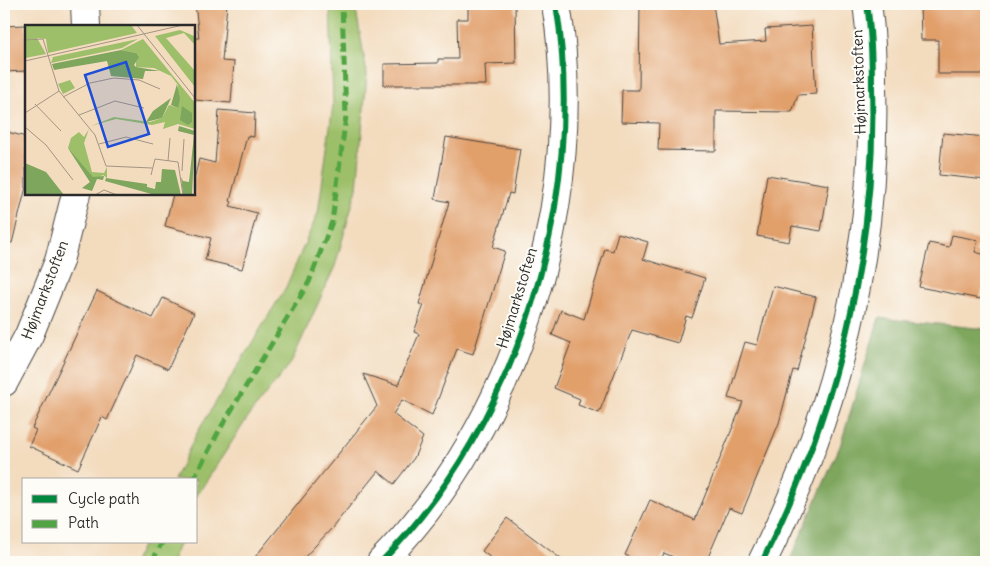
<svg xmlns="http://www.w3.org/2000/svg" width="990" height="566" font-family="Delius,sans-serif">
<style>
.green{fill:#9dbf69;stroke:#64754a}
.forest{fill:#7ea65d;stroke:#546844}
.building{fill:#e19f6a}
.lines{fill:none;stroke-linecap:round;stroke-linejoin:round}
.minor-casing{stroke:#494541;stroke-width:30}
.minor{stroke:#fff;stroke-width:28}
.quiet{stroke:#51a443;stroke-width:5;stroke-dasharray:10 5;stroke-linecap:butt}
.cycleway-casing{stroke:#fdfcf7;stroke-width:9}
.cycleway{stroke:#00873e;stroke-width:6}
.labels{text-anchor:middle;stroke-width:4;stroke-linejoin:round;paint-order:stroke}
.street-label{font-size:15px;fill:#2b2b2b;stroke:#fdfcf7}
.inset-road{fill:none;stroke:#a39583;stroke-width:1}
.view{fill:#1d4ed8;fill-opacity:0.15;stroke:#1d4ed8;stroke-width:2.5}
.inset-edge{fill:none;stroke:#2b2b2b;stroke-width:2.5}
</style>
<rect width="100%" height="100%" fill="#fdfcf7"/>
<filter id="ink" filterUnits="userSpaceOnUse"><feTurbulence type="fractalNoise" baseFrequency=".02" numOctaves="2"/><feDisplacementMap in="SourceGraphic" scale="10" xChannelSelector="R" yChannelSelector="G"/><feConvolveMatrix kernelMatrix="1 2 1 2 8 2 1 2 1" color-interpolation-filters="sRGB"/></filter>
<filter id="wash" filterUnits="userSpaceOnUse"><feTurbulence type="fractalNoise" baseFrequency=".0096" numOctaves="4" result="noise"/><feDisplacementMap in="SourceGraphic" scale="20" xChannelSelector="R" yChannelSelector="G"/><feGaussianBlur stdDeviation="1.12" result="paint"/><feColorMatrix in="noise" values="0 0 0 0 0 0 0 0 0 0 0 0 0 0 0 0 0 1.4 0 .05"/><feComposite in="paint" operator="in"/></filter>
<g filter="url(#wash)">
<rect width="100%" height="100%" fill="#f3dbbe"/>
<g class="green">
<path d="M330,4H355L367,74L357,188L335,266L291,363L250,414L196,497V480H174L197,433L286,287L318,213L333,105Z"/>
<path d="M144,542H180L172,562H134Z"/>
</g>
<path class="forest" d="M879,318L986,329V562H789L840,446Z"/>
<g id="blocks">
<g class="building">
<path d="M195,4H227L222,61L234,62L231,103L194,100V38H199Z"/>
<path d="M468,4H515L516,63L485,64L486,85H384V64L438,63V59H458L457,19H468Z"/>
<path d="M640,4H713L719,44L766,41L765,29L812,26L816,94L798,95L792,112L716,111V151L658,150L659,123L621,122L622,90H639Z"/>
<path d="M920,4H986V71L982,74H938V40H921Z"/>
<path d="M26,25V71L4,72V26Z"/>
<path d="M219,110L255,113L254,137L247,136L230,201L232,202L230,206L257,213L242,269L205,260L211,238L165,226L173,194H194V180L199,159L215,163Z"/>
<path d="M4,131L26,137V187L12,243L4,242Z"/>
<path d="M943,133L986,137V180L939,175Z"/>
<path d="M446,137L520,149L513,194L509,193L493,247L505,251L473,354L457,349L432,415L402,400L393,414L423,437L414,458L394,484L378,471L332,528L300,562H251L377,406L363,374L398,385L419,334L414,332L424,305L419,304L449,202L435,199Z"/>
<path d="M767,175L829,185L821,231L792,226L789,242L757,236Z"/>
<path d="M618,233L648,242L643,259L705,278L692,318L686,316L678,343L632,330L599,413L578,405L580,399L554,388L571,343L552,335L561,310L584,319L605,249L613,251Z"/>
<path d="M952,235L978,240L975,252L986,255V291L982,290L980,299L919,287L929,243L949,247Z"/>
<path d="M773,286L816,297L797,371L793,370L779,423L742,513L729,508L706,562H685L664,553L660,562H641L625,555L650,500L695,520L743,402L728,398L745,342L757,345Z"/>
<path d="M97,291L153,318L163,298L194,313L168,369L137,355L107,420L102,417L78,469L29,446L36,430L32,428Z"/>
<path d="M507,518L511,521L565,562H496L482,551Z"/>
</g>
</g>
</g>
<g filter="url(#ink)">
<use href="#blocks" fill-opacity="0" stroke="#494541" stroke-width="1"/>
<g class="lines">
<g class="minor-casing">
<g id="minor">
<path d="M85,4L86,26"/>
<path d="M4,382L29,335L59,261L76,194"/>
<path d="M381,562C519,423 588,196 556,4"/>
<path d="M762,562C836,415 877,252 872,87C872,59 871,31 867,4"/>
</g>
</g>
<use href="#minor" class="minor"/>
<g class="quiet">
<path d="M193,480L220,429L309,282L332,222L346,116L342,4"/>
<path d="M152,562L162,542"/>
</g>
<g class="cycleway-casing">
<g id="cycleway">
<path d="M381,562C519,423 588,196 556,4"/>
<path d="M762,562C836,415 877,252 872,87C872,59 871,31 867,4"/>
</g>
</g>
<use href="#cycleway" class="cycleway"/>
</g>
</g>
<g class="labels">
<g class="street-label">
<text transform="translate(859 82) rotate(-92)" y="5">Højmarkstoften</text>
<text transform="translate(45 290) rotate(-69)" y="5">Højmarkstoften</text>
<text transform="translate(517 298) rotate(-73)" y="5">Højmarkstoften</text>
</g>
</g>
<g transform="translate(25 25)">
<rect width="170" height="170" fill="#f3dbbe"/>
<path d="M0,0H106L112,8L23,28L21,14L12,13L21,29L0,33ZM155,5L169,11L170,20L159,8L141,13L170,46V62L130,11ZM113,14L97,23L26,38L28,32ZM118,14L170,78V104L153,99L138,104L140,97L127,100L91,94L66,101L89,92L125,97L137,93L144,80L153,83V60L146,51L129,43L111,42V28L96,25ZM45,55L50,63L38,69L33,59ZM64,104L59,118L67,147L79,148L82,142V153L78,150L65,157L43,123L46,113L54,107L59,112Z" fill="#9dbf69"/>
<path d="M96,25L111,28L114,32L109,40L111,42L135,46H120L118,54L86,51L82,36L29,45L27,39ZM152,59L155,74L153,83L146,80ZM146,73L137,93L121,97L128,86ZM157,81L167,88V97L163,100L155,95ZM154,101L170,106L167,170H158L156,152L158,156L164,157L169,110L153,106ZM43,123L68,152L79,151L78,155L72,154L67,166L57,163L65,157ZM0,138L21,147L39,170H0ZM137,144L150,145L156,170H130L80,156L81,153L122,159V162L130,164L131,157H136Z" fill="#7ea65d"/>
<path class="inset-road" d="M112,0L170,73M0,15L18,14L34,66L70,110L81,141L127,143M0,36L158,0M38,72L65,58L89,53L114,55L135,64M10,79L36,106M0,88L34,66M54,90L90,76L119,83M0,102L21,120L48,155M74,119L101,112L128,119M143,136L145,113M157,146L159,114M126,150L130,134L153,137L158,170M70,170L79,165L92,170"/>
<path class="view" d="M101,37L124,109L83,122L60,50Z"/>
<rect width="170" height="170" class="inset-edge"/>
</g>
<rect width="990" height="566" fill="none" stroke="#fdfcf7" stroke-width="20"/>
<rect x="22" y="478" width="175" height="65" fill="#fdfcf7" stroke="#a9a8a5"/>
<rect x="32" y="495" width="25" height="8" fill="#00873e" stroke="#a9a8a5"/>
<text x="68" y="504" font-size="15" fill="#2b2b2b">Cycle path</text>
<rect x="32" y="520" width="25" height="8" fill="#51a443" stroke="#a9a8a5"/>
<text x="68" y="528" font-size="15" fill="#2b2b2b">Path</text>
</svg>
